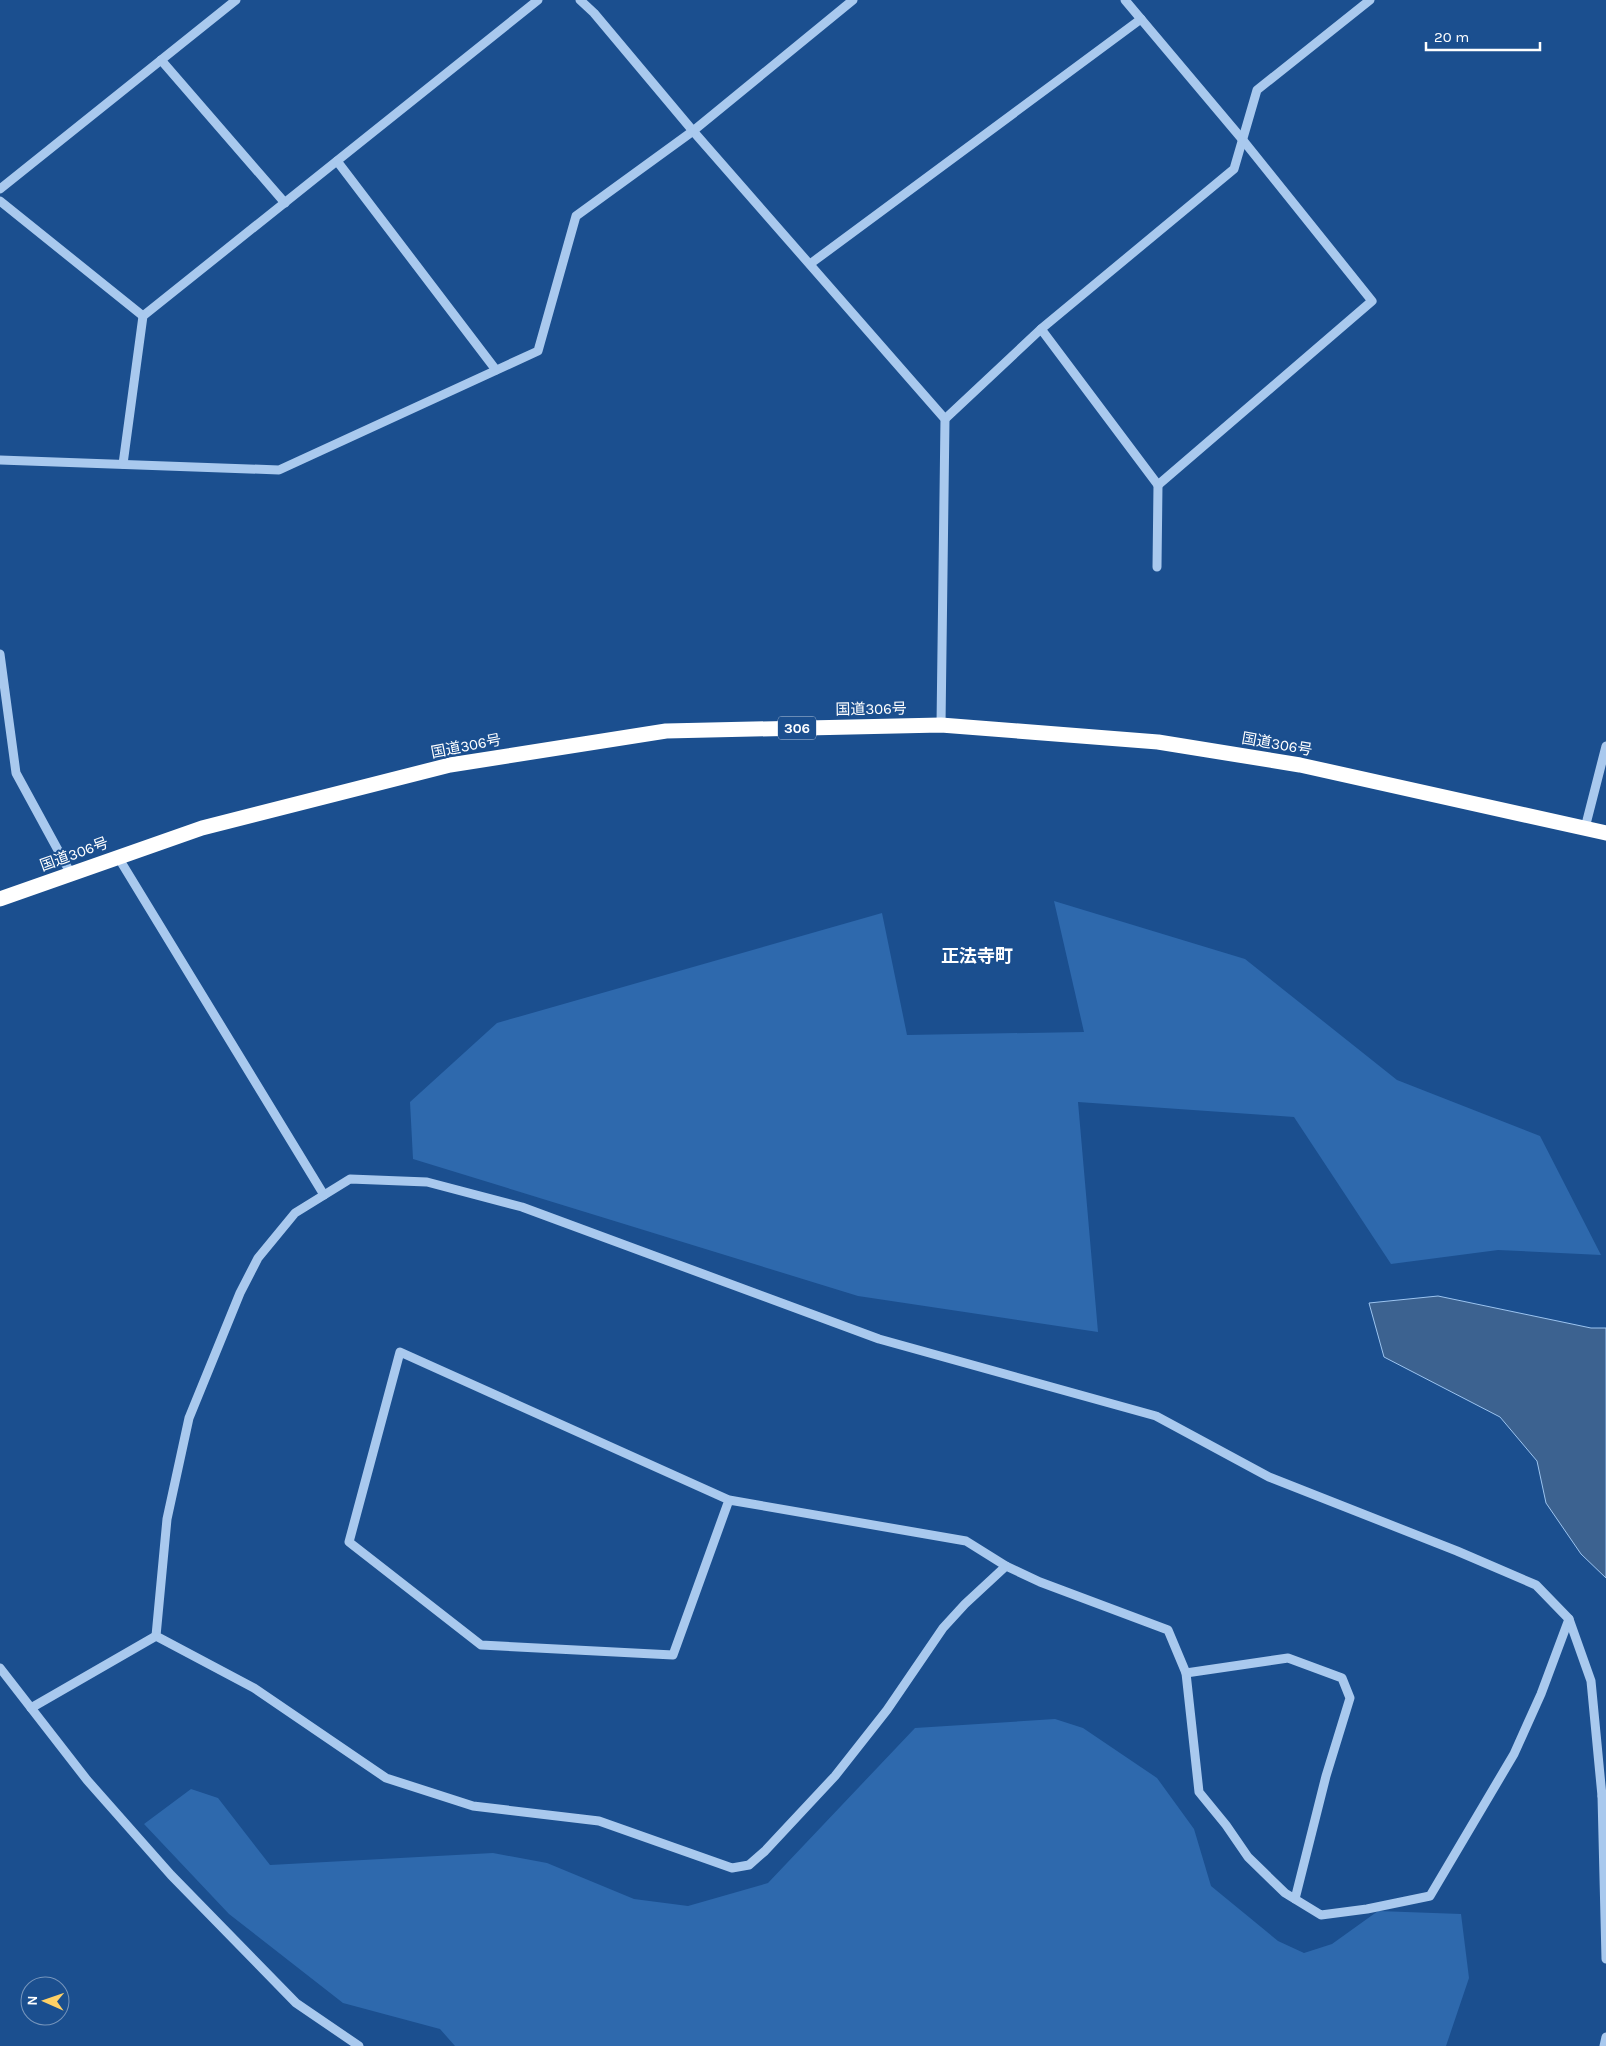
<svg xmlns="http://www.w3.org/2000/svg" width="1606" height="2046" font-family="Karla,'Noto Sans JP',sans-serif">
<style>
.green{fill:#2e69ad}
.water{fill:#3c6290;stroke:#9cc4f0}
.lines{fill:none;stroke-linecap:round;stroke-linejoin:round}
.minor{stroke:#a9c9ee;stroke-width:9}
.highway{stroke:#fff;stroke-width:15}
.labels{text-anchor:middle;stroke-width:4;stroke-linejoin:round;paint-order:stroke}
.shield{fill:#1b4f8f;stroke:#bbcadd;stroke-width:1}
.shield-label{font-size:14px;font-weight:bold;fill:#fff}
.street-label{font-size:15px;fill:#fff;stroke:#1b4f8f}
.quarter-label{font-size:18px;font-weight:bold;fill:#fff;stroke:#1b4f8f}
</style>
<rect width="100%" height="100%" fill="#1b4f8f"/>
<g class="green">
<path d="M1054,901L1245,959L1397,1080L1540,1136L1601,1255L1498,1250L1391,1264L1294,1117L1078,1102L1098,1332L858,1296L413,1159L410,1102L497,1023L882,913L907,1035L1084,1032Z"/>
<path d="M1055,1719L1083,1728L1157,1778L1194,1829L1211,1886L1278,1941L1304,1953L1332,1944L1378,1911L1461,1914L1469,1978L1446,2046H455L440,2029L343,2003L229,1914L144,1824L191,1789L218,1798L270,1865L493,1853L547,1863L634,1899L688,1906L768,1883L915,1728Z"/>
</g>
<path class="water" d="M1438,1296L1591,1328H1606V1578L1581,1554L1546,1503L1537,1461L1500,1417L1384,1357L1369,1303Z"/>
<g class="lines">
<g class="minor">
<path d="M580,0L594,13L693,131L945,419L941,725"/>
<path d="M161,60L285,203"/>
<path d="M337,161L496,370"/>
<path d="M0,189L236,0"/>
<path d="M0,201L143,316"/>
<path d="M810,264L1141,19"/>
<path d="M1041,329L1158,485L1372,301L1242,139L1125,0"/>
<path d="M945,419L1041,329L1234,169L1257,90L1370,0"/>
<path d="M0,460L279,470L538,351L576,216L693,131L853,0"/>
<path d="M123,464L143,316L538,0"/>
<path d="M1157,567L1158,485"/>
<path d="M0,654L16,773L71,874"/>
<path d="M1585,828L1606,746"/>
<path d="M118,857L324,1195"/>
<path d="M350,1179L427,1182L522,1207L879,1339L1156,1416L1269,1477L1457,1551L1536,1585L1569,1619L1541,1694L1514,1754L1430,1896L1367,1909L1321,1915L1285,1893L1248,1857L1226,1825L1199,1792L1186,1673L1168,1630L1040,1582L1006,1566L965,1604L943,1628L887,1710L835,1776L765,1851L749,1865L732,1868L599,1821L473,1806L386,1778L254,1688L156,1636L167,1519L189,1418L240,1293L258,1258L295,1213Z"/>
<path d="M729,1500L673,1655L481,1645L349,1542L400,1352L729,1500L966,1541L1006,1566"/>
<path d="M1569,1619L1591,1681L1602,1796L1606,1795"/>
<path d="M0,1668L87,1780L171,1875L296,2003L359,2046"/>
<path d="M1186,1673L1288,1658L1342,1678L1350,1698L1326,1776L1295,1899"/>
<path d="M31,1708L156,1636"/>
<path d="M1602,1796L1606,1959"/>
<path d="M1604,2046L1606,2037"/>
</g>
<path class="highway" d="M0,899L202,828L450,765L666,731L941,725L1158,742L1300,765L1606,833"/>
</g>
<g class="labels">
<rect class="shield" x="778" y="716.5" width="38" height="23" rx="4"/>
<g class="shield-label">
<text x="797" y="733">306</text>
</g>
<g class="street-label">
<text transform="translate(871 709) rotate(-1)" y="5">国道306号</text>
<text transform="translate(1277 744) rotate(10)" y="5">国道306号</text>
<text transform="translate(466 746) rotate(-11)" y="5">国道306号</text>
<text transform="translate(74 854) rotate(-20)" y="5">国道306号</text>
</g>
<g class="quarter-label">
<text x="977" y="962">正法寺町</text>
</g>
</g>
<g transform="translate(45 2001) rotate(272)"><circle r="24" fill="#1b4f8f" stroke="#7695bc"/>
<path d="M0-4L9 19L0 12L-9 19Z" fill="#ffd166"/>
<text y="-8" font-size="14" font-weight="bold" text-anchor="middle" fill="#ffffff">N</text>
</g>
<path d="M1426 42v8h114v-8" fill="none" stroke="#ffffff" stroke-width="2.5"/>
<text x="1434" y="42" font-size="15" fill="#ffffff" stroke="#1b4f8f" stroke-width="4" paint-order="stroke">20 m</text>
</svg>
